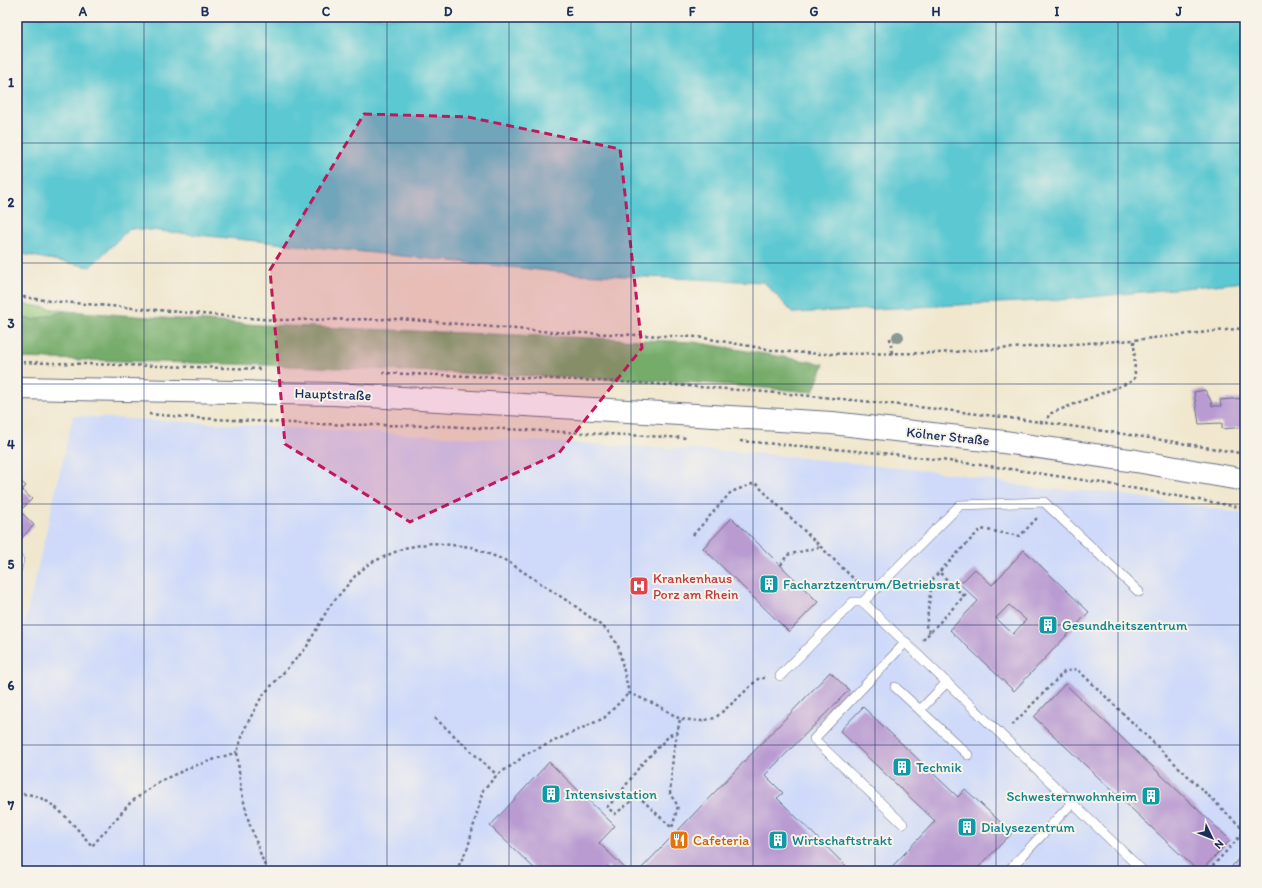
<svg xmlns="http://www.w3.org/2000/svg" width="1262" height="888" font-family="Itim,sans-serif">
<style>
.built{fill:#cfdafa}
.green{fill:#93c87a;stroke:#577c6c}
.forest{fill:#76ac6a;stroke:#486e64}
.water{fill:#5cc8d2;stroke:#3c7c98}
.building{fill:#b99bd2;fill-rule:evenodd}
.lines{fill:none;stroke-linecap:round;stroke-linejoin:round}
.lane-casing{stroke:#666f85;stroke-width:10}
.secondary-casing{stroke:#666f85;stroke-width:24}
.path{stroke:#666f85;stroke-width:2.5;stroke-dasharray:3 3;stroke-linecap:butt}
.lane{stroke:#fff;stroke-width:9}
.secondary{stroke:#fff;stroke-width:22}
.tree{fill:#8b9794}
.marked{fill:#c2185b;fill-opacity:0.2;stroke:#c2185b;stroke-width:3;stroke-dasharray:8 5;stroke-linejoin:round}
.grid{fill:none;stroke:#1b2f5e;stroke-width:1;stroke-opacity:0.55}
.labels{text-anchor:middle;stroke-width:4;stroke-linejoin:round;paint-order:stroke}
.street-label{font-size:14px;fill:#1b2f5e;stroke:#f7f3e8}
.health-label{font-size:14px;fill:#be3a42;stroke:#f7f3e8;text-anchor:start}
.culture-label{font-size:14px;fill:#0d838f;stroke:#f7f3e8;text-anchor:start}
.food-label{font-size:14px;fill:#c56008;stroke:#f7f3e8;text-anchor:start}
.neatline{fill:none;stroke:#1b2f5e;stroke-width:1.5}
.grid-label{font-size:13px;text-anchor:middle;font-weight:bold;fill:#1b2f5e}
</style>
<rect width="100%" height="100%" fill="#f7f3e8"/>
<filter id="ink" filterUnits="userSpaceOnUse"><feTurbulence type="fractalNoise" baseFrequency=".025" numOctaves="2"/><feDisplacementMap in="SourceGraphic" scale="8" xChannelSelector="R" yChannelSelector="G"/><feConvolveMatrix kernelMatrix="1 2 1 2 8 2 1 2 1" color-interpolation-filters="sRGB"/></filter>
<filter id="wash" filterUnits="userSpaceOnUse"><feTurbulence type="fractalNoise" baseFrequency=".012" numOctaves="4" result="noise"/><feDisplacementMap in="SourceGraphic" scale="16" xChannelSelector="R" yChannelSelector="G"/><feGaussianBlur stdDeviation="0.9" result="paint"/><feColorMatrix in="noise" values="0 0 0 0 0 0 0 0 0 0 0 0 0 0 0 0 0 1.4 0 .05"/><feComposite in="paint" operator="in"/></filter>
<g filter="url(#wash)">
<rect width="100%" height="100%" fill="#f0e7ce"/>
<path class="built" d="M73,416L756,453L957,474L1034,488L1107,492L1245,514V871H17V657Z"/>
<path class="green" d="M17,303L66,311L34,320L17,317Z"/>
<path class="forest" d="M66,311L261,325L694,342L824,364L813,392L702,383L266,365L17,358V317L34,320Z"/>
<path class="water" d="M17,17H1245V282L1059,300L793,313L764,282L578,274L130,228L90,267L17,253Z"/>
<g id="blocks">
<g class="building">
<path d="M1205,390L1211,401L1212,406H1221L1220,400L1245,398V427L1222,429V423L1199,424L1194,392Z"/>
<path d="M17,478L26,486L22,490L32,499L20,511L34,525L17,543Z"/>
<path d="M732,518L818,602L789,632L703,548Z"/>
<path d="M1024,550L1089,612L1014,691L950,630L978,601L960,584L975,569L992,585ZM1009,605L1026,620L1013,634L996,618Z"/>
<path d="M830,672L849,690L765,775L783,793L777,798L851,871H639Z"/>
<path d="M1065,684L1230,840L1201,871H1198L1034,717Z"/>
<path d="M863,707L958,797L965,789L1012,833L975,871H888L935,821L840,731Z"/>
<path d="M549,762L615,826L599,843L628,871H613L608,866L602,871H575L573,869L572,871H537L490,826Z"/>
<path d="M1244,853L1245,855V871H1237L1232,866Z"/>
</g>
</g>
</g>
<g filter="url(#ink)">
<use href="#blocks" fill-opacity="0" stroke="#666f85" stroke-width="1"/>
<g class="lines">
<g class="lane-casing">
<g id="lane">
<path d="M17,558L19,560L17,569"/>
<path d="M863,602L1143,871"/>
<path d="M780,676L853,602H863L960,505L1044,502L1139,592"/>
<path d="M947,682L920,710L968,755"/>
<path d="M895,687L920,710"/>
<path d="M903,824L814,739L906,642"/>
<path d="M1008,871L1072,803"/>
</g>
</g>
<g class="secondary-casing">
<path id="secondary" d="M17,388L334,394L832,423L1004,442L1136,461L1245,480"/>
</g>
<g class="path">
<path d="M17,296L50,301L274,320L400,319L552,332L698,337L778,351L821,354L936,353L1134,340L1245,328"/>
<path d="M890,338L892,353"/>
<path d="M17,362L263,369"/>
<path d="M382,373C488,377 594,379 700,387C882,400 1065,422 1245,454"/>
<path d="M149,414L196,418L310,424L442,426L688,438"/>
<path d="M1046,424L1049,414L1133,381L1135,376L1134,340"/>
<path d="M740,441L893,454L1004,468L1109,484L1245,508"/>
<path d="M693,535L731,492L755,483L859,584"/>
<path d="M781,565L787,555L820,547"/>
<path d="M964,596L939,572L981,529L1020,536L1037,518"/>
<path d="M930,632L926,628L930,595L933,579L939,572"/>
<path d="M923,640L968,592"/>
<path d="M435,718L497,775"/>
<path d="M1012,725L1064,672L1077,669L1245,831L1208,871"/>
<path d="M678,732L670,735L640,766L618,796L607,807L615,814L638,796L672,828L678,806L670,794L673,756L680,719"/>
<path d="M17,794C23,794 30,794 36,796C58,804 77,829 92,846L131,802L160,781L194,766L237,752"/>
<path d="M268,871L266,869L249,822L241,790L237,752L245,728L262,696L306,648L329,607L355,576L370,563L404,548L432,543L471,547L507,561L575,606L607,630L618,645L629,693L659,706L680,719L700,721L715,718L736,700L759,678H765"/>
<path d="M456,871L468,847L483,790L497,775L517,762L524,755L604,718L629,693"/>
</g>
<use href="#lane" class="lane"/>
<use href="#secondary" class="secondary"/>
</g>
<circle class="tree" cx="898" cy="337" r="6"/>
</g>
<path class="marked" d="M364,114L468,117L620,149L642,348L559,453L410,522L285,444L270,270Z"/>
<path class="grid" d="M144,17V871M266,17V871M387,17V871M509,17V871M631,17V871M753,17V871M875,17V871M996,17V871M1118,17V871M17,143H1245M17,263H1245M17,384H1245M17,504H1245M17,625H1245M17,745H1245"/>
<defs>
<g id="building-square" transform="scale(1)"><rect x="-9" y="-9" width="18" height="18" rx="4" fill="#0f9aa8" stroke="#f7f3e8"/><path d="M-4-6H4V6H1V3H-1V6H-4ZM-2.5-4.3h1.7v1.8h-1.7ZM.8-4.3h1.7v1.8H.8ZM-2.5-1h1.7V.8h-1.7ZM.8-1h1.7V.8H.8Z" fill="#fff"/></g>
<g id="hospital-square" transform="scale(1)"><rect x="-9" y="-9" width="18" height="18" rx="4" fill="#e0444e" stroke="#f7f3e8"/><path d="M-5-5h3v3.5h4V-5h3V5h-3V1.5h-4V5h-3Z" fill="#fff"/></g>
<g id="restaurant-square" transform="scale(1)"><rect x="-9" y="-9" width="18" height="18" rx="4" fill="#e8710a" stroke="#f7f3e8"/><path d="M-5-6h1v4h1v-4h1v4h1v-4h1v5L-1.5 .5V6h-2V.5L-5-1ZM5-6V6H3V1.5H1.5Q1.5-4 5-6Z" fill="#fff"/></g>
</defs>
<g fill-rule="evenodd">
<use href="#building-square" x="769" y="584"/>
<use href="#hospital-square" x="639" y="586"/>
<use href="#building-square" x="1048" y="625"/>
<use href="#building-square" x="902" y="767"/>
<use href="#building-square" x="551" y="794"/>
<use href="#building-square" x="1151" y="796"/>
<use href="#building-square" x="967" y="827"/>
<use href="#restaurant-square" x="679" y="840"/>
<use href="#building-square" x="778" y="840"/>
</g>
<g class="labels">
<g class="street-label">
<text transform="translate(333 394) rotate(2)" y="5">Hauptstraße</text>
<text transform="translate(948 436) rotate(6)" y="5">Kölner Straße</text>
</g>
<g class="health-label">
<text x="653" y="583">Krankenhaus<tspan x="653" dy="16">Porz am Rhein</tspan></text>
</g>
<g class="culture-label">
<text x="783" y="589">Facharztzentrum/Betriebsrat</text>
<text x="1062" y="630">Gesundheitszentrum</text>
<text x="916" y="772">Technik</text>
<text x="565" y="799">Intensivstation</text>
<text x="1137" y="801" text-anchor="end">Schwesternwohnheim</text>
<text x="981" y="832">Dialysezentrum</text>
<text x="792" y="845">Wirtschaftstrakt</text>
</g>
<g class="food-label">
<text x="693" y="845">Cafeteria</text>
</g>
</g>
<rect width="1262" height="888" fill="none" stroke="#f7f3e8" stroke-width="44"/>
<g transform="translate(1212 838) rotate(133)" stroke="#f7f3e8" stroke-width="3" paint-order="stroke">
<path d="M0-3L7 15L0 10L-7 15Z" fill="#1b2f5e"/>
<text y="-6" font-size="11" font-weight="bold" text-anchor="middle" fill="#1b2f5e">N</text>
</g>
<rect x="22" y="22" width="1218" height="844" class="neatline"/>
<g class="grid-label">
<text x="83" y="16">A</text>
<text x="205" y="16">B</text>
<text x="326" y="16">C</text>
<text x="448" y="16">D</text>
<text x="570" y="16">E</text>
<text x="692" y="16">F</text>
<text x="814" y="16">G</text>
<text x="936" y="16">H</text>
<text x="1057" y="16">I</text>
<text x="1179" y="16">J</text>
<text x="11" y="87">1</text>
<text x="11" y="207">2</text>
<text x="11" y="328">3</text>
<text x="11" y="449">4</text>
<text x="11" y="569">5</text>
<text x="11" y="690">6</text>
<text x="11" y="810">7</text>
</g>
</svg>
